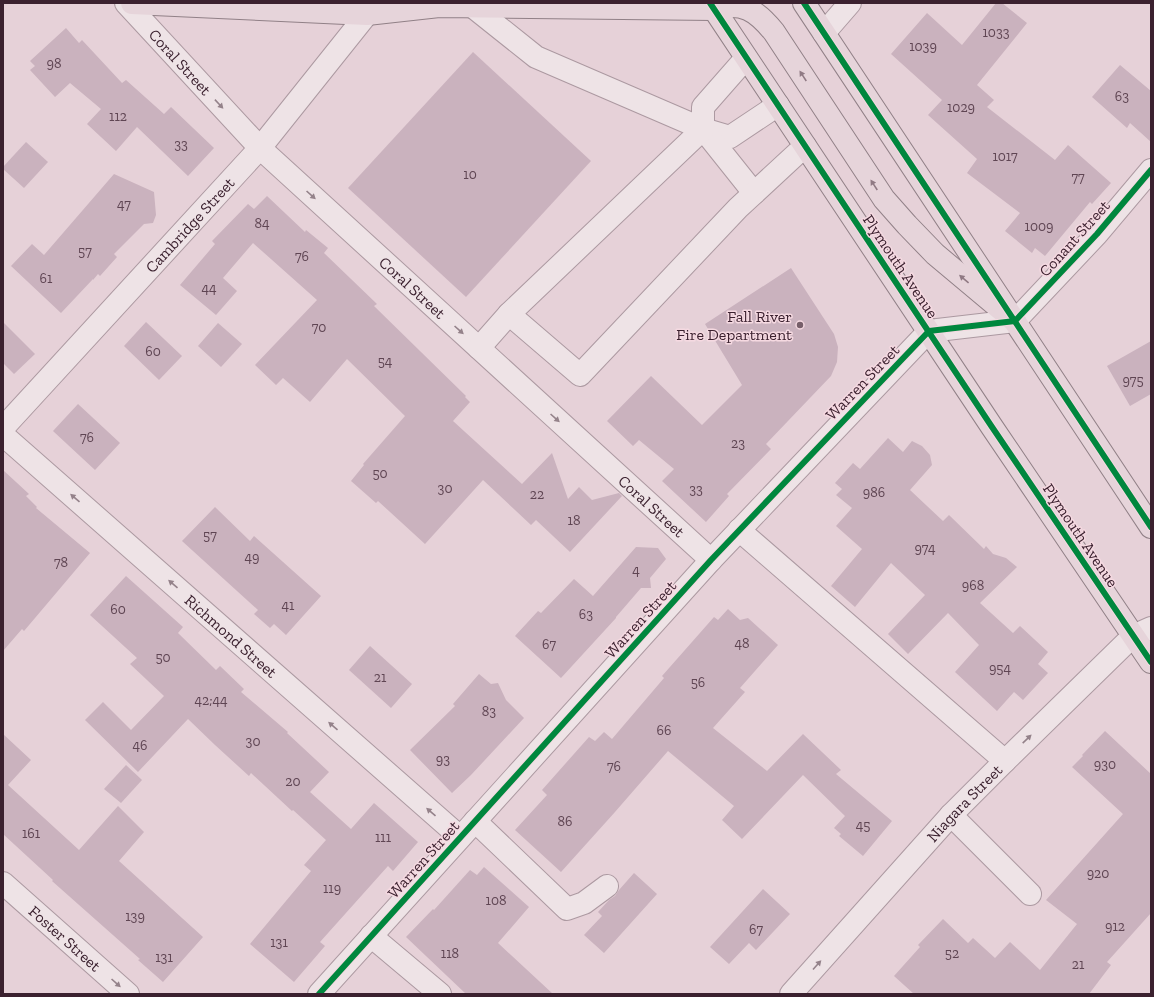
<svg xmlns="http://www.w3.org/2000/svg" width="1154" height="997" font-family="'Zilla Slab',serif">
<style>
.building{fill:#cab2be}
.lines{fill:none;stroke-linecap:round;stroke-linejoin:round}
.minor-casing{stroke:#ac99a1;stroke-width:24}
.major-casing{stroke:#918087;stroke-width:24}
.minor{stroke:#eee3e6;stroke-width:22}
.major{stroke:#e6d4da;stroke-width:22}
.cycleway-casing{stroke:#f5d9e1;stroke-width:8}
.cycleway{stroke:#00873e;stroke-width:6}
.oneway{fill:#907a84}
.oneway2{fill:#94828a}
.poi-dot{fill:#775f6a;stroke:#f5d9e1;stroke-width:1.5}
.labels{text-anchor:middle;stroke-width:3;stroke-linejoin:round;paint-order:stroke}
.number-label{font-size:14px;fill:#5f4553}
.street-label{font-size:16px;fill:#3b212f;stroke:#f5d9e1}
.poi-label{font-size:16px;fill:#3b212f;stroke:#f5d9e1;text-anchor:end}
</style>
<rect width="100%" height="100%" fill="#e6d1d8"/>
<g class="building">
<path d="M996,3H1002L1027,23L977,85L994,100L987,107L1055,160L1068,145L1111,183L1092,204L1090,202L1045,256L1035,248L1032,253L1005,231L1020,213L967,173L977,159L928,115L942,100L891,54L927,13L962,45Z"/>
<path d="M66,28L79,43L82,40L122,83L126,80L164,114L171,107L214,148L188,176L137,127L116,151L87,124L101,109L70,83L55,97L30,70L35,66L30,61Z"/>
<path d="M473,52L591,161L466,297L348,188Z"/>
<path d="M1120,65L1151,91V142L1130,123L1127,128L1092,97Z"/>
<path d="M26,142L48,162L24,188L3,169V167Z"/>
<path d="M114,174L154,192L156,215L153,223L144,224L114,254L117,257L100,276L98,274L93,280V279L61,313L11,266L32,244L44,255Z"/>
<path d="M267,196L305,232L306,230L328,248L324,253L377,304L374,306L466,396L465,397L470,402L453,421L522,484L552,453L568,499L579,487L592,500L619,493L622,496L570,552L536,520L531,525L483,480L425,544L378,501L376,503L351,481L364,465L363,464L405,416L347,359L310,402L283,378L276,385L255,365L317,300L253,243L223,278L237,291L216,315L180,285L215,244L212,241L248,204L254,209Z"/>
<path d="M791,268L834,334L838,347L837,362L831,376L766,444L771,449L727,494L729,496L706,522L662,481L674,469L639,440L633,446L607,421L651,376L702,425L742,385L705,324Z"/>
<path d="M3,322L35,354L14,374L3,363Z"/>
<path d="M146,322L182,356L159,380L124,346Z"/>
<path d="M218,323L242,344L221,367L198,346Z"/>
<path d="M1151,341V394L1130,406L1107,366Z"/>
<path d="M78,404L120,443L95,470L53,431Z"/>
<path d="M888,438L903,452L912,441L922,446L930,455L932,465L910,490L943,521L949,515L984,549L986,546L993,554L1006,558L1017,567L980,603L1013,633L1020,626L1048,652L1038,664L1048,673L1023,700L1014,692L997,711L955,672L979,645L948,613L908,654L888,634L925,595L891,563L855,607L831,586L862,549L836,526L852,508L836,495L842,489L835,483L853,463L860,469Z"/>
<path d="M3,470L29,494L26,496L37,507L36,508L90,553L24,631L22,629L3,651Z"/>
<path d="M215,507L250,541L254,536L321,596L286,635L274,624L270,628L254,614L258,610L182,541Z"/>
<path d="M636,547L658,548L666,559L650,578L651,588H641L616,617V618L561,678L515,636L538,611L541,613L574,579L593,596Z"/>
<path d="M126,576L183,627L178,633L216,670L220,666L244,689L241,692L288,732L287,733L329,772L310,792L351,829L374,803L418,842L393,871L388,866L320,942L325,946L294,982L250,944L311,871L304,865L326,840L293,810L292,811L251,773L249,776L215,745L188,719L138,772L85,720L103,702L131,730L164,696L130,664L137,658L90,615Z"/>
<path d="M728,609L740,620L748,618L778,645L740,688L745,692L713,728L767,771L803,734L841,770L836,774L892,821L863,856L839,836L841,834L834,828L845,816L803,775L742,839L722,820L734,806L668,751L615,812L561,872L515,830L547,795L542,790L589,737L595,741L604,732L612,739L664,678L662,676L714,617L718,620Z"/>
<path d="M370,646L412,684L391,708L349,670Z"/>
<path d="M479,674L491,684L498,683L506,700L524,718L471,775L452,793L410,750L455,706L453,704Z"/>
<path d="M1105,731L1151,774V913L1107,962L1111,965L1089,994H914L894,976L920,947L918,945L943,919L968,943L973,938L995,958L1010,942L1040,970L1077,924L1046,900L1123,814L1072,767L1083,756L1082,755Z"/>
<path d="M3,734L31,760L8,785L79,850L118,806L144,832L119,861L203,937L163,982L138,960L140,959L52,881L53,880L3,834Z"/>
<path d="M126,765L142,780L121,803L104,789Z"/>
<path d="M484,867L529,907L498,943L553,994H466L406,937L433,909L434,910L470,870L477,875Z"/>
<path d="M634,873L657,894L604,953L584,935L602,916L598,912L609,900L615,896L619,890Z"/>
<path d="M763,889L790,914L756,950L749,943L729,964L710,947Z"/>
</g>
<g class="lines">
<g class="minor-casing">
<g id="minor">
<path id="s1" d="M126,3L260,148L711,560"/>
<path d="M472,6L536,57L703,129L730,137L778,105"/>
<path d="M824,33L850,3"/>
<path d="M703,129L754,193"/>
<path d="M509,314L703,129V107L746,58"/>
<path d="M479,348L509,314L580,375L738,208L805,146"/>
<path id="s2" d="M3,428L260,148L367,14"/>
<path id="s3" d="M3,435L460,837"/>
<path d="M739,530L1005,761"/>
<path d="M951,815L1030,894"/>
<path d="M475,821L567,909L584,903L607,886"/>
<path id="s4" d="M3,883L128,994"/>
<path d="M371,936L440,994"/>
<path d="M319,994L711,560L929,331L1015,321L1097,234L1151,170"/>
<path id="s5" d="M791,994L951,815L1005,761L1133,636L1151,628"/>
</g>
</g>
<g class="major-casing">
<g id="major">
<path d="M132,3L367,14L439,6L714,9C742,0 757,11 774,32L884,199L907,225L935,254L1015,321"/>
<path d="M710,3L992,427L1151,662"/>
<path d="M804,3L1151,527"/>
</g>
</g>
<use href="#minor" class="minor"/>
<use href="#major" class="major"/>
<g class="cycleway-casing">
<g id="cycleway">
<path d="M710,3L992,427L1151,662"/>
<path d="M804,3L1151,527"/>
<path d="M1015,321L1097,234L1151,170"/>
<path d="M319,994L711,560L929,331L1015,321"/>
</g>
</g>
<use href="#cycleway" class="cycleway"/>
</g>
<defs><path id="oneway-solid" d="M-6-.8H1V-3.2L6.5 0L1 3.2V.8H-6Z"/></defs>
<g class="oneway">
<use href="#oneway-solid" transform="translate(803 76) rotate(-123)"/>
<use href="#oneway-solid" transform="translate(874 185) rotate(-123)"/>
<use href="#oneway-solid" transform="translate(964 279) rotate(-140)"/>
</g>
<g class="oneway2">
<use href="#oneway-solid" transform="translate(219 104) rotate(47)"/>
<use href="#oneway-solid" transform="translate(311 195) rotate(42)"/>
<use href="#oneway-solid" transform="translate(459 330) rotate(42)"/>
<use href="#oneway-solid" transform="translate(555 418) rotate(42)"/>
<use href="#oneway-solid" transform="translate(75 498) rotate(-139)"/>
<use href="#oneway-solid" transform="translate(173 584) rotate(-139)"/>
<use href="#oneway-solid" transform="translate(333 726) rotate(-139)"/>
<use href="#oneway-solid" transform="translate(1027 739) rotate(-44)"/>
<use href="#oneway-solid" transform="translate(431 812) rotate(-139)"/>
<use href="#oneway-solid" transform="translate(817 965) rotate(-48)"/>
<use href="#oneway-solid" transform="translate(116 983) rotate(42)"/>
</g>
<circle class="poi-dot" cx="800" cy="325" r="4"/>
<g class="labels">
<g class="number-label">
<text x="996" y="37">1033</text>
<text x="923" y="51">1039</text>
<text x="54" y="68">98</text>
<text x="1122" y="101">63</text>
<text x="961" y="112">1029</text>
<text x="118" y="121">112</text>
<text x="181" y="149">33</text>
<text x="1005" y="161">1017</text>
<text x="470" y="179">10</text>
<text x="1078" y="182">77</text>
<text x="124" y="209">47</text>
<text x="262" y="228">84</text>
<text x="1039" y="231">1009</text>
<text x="85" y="256">57</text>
<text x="302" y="261">76</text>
<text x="46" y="283">61</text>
<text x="209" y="293">44</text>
<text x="319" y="332">70</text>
<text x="153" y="356">60</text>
<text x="385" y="366">54</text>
<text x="1133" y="385">975</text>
<text x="87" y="442">76</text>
<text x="738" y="448">23</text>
<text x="380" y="478">50</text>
<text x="445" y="493">30</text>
<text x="696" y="494">33</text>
<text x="874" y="497">986</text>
<text x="537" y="499">22</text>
<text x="574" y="525">18</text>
<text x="210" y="540">57</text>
<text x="925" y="553">974</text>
<text x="252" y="562">49</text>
<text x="61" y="567">78</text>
<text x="636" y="575">4</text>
<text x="973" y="590">968</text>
<text x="288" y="610">41</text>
<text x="118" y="614">60</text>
<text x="586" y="619">63</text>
<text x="742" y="648">48</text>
<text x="549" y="649">67</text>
<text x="163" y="662">50</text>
<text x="1000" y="673">954</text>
<text x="380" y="682">21</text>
<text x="698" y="687">56</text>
<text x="211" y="705">42;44</text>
<text x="489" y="716">83</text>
<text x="664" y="735">66</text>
<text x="253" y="746">30</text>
<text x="140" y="750">46</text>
<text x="443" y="764">93</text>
<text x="1105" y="769">930</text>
<text x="614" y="771">76</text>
<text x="293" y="786">20</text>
<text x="565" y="826">86</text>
<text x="863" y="830">45</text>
<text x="31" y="838">161</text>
<text x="383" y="842">111</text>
<text x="1098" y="878">920</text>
<text x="332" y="893">119</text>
<text x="496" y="905">108</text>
<text x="135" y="921">139</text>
<text x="1115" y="931">912</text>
<text x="756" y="934">67</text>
<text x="279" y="947">131</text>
<text x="450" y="958">118</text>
<text x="952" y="958">52</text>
<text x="164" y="962">131</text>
<text x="1078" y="969">21</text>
</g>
<g class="street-label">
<text dy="6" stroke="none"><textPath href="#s1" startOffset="80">Coral Street</textPath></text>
<text dy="6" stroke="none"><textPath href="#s2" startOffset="276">Cambridge Street</textPath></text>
<text transform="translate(1074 238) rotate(-48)" y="6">Conant Street</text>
<text transform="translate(901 266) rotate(56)" y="6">Plymouth Avenue</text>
<text dy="6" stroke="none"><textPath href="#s1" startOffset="404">Coral Street</textPath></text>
<text transform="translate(862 382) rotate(-46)" y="6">Warren Street</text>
<text dy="6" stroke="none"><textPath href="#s1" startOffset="728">Coral Street</textPath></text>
<text transform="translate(1081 535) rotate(56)" y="6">Plymouth Avenue</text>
<text transform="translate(640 619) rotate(-48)" y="6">Warren Street</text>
<text dy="6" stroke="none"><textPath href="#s3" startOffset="304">Richmond Street</textPath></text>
<text dy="6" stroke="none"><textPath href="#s5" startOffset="258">Niagara Street</textPath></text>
<text transform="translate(423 859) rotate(-48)" y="6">Warren Street</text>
<text dy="6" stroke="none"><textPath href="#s4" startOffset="83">Foster Street</textPath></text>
</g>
<g class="poi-label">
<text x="792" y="322">Fall River<tspan x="792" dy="18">Fire Department</tspan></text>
</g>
</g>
<rect width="1154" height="997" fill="none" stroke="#3b212f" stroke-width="8"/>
</svg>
